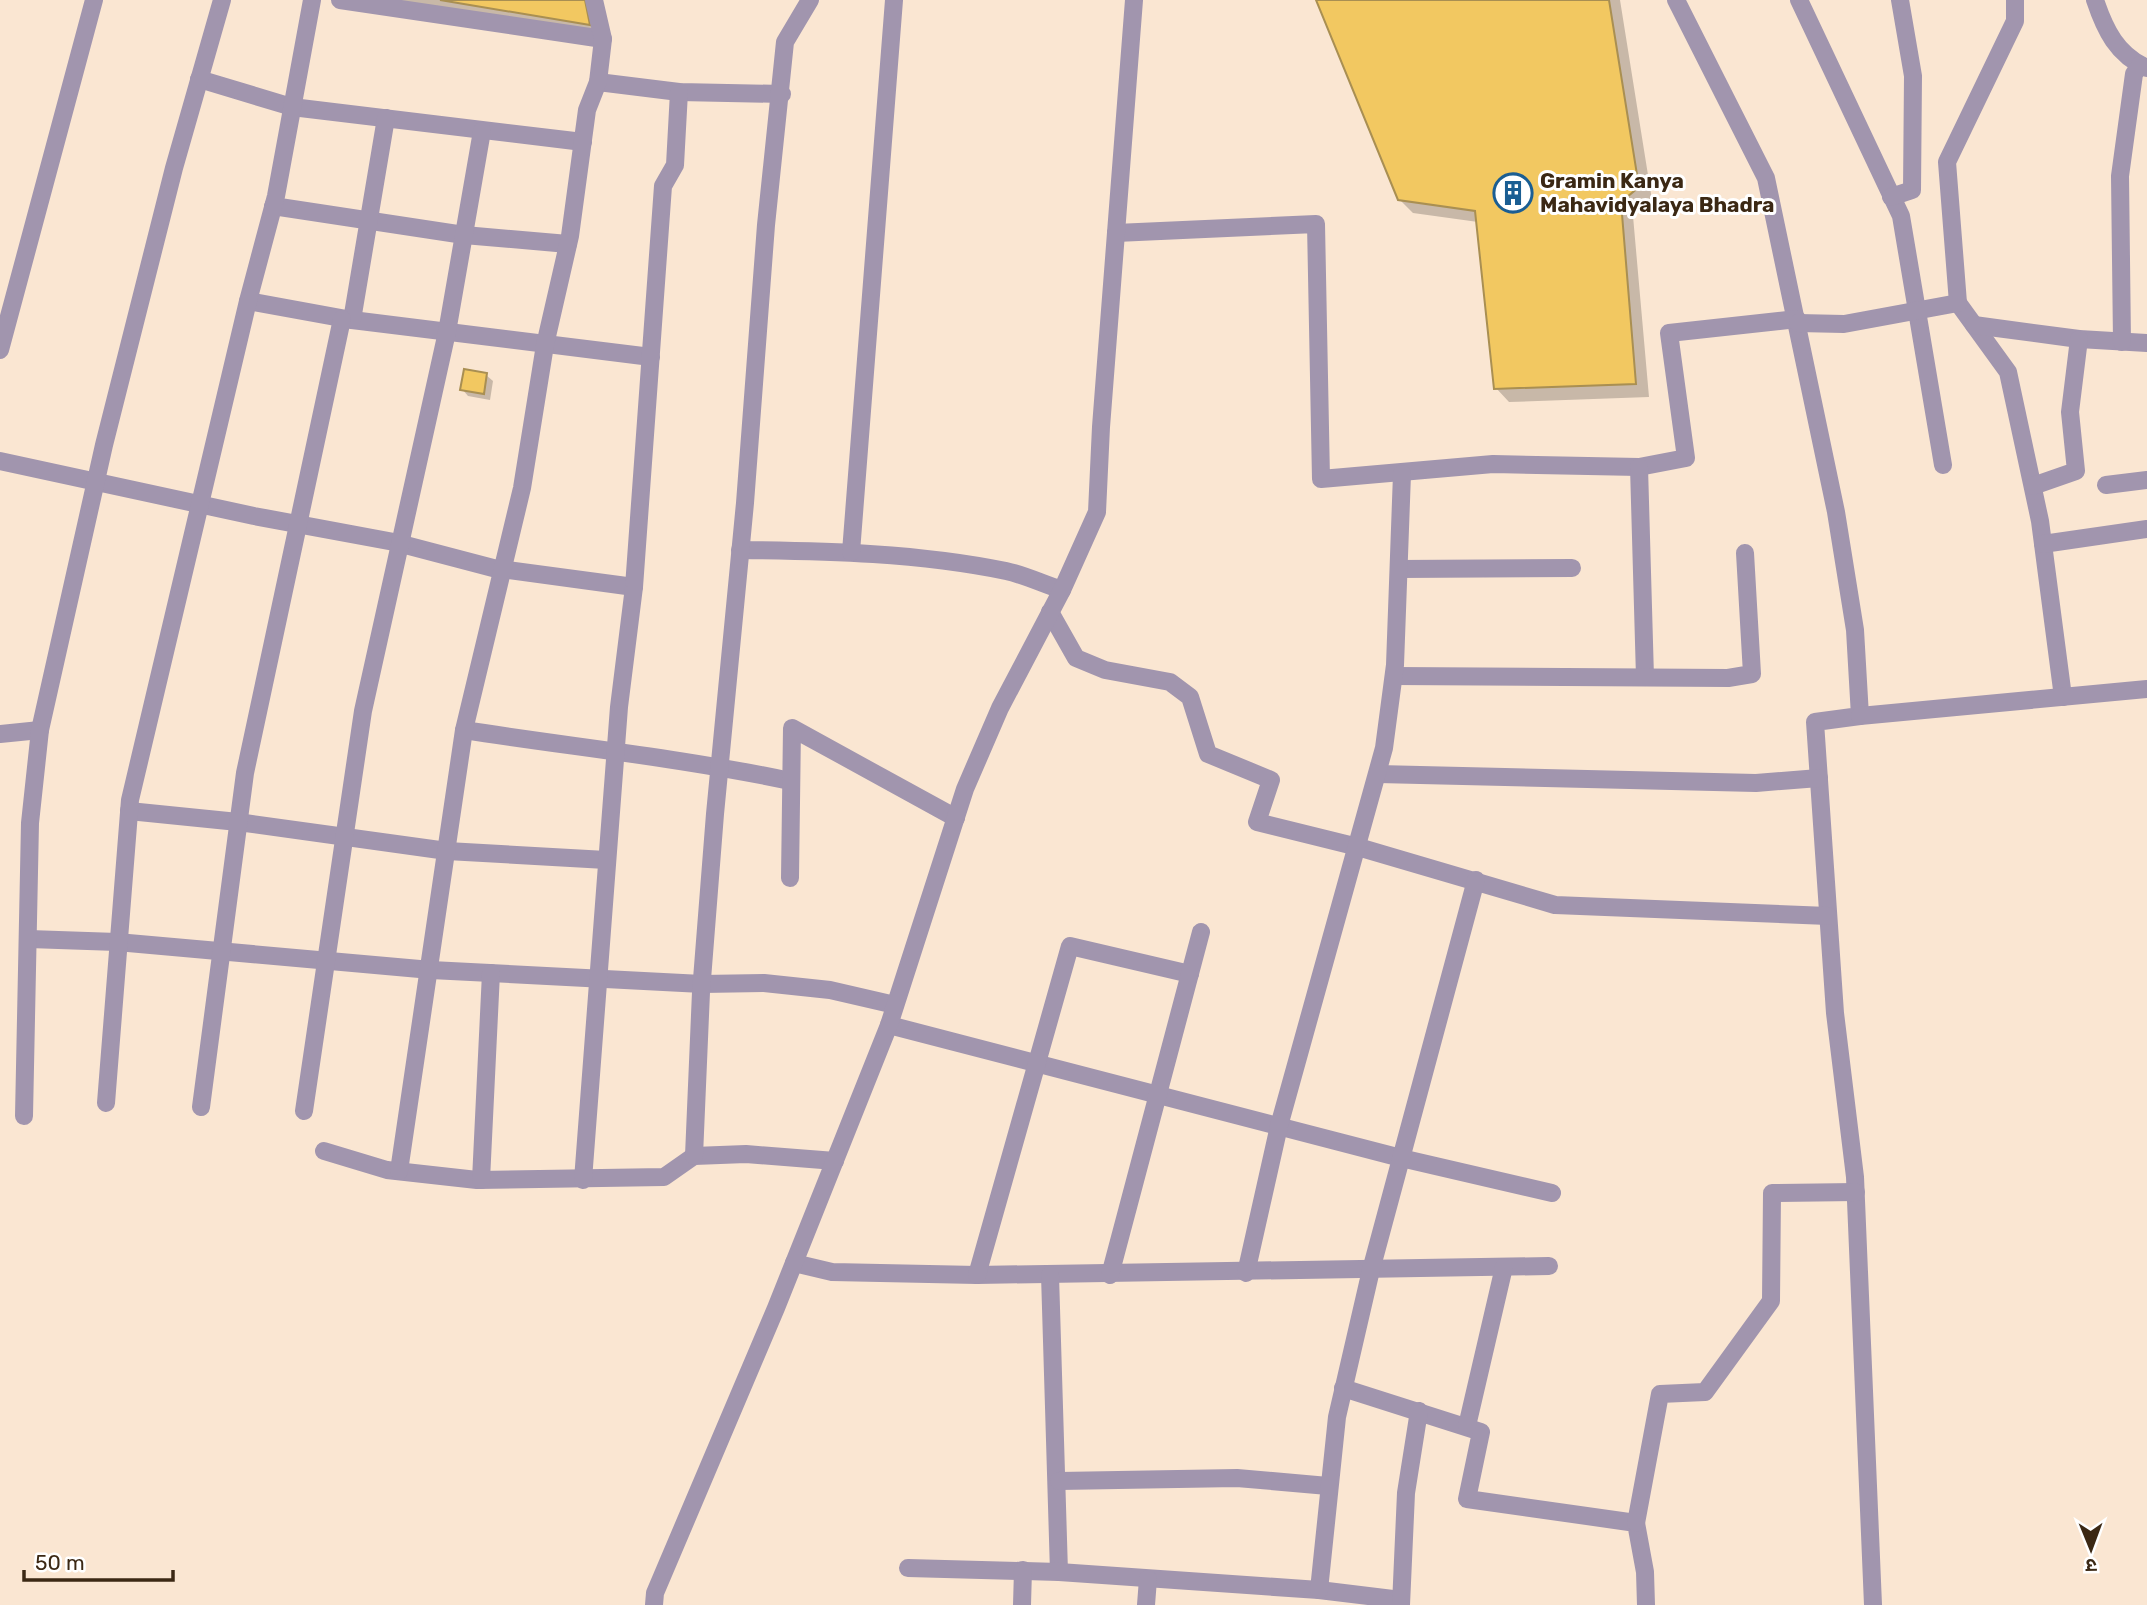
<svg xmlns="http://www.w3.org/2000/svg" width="2147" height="1605" font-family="Rubik,'Noto Sans Devanagari',sans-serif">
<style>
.shadow{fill:#0003}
.building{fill:#f2c861;stroke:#a98f52;stroke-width:2}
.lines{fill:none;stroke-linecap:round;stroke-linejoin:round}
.minor{stroke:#a195ae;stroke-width:18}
.labels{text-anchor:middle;stroke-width:6;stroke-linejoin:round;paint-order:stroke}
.poi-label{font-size:21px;font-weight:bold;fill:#3b2814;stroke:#fff;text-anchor:start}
</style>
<rect width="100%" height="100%" fill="#fae6d2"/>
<g class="shadow">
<path d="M375,0H595L603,37Z"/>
<path d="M1318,0H1620L1652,200L1633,216L1649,397L1509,402L1496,388L1478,222L1413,213L1399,199Z"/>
<path d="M486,375L493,381L490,400L468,396L462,389Z"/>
</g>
<g class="building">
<path d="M440,0H585L590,25Z"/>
<path d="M1316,0H1609L1639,187L1621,202L1636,384L1494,389L1475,211L1398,200Z"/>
<path d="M464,369L487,373L484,394L460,390Z"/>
</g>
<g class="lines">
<g class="minor">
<path d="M340,0L603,39"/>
<path d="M1676,0L1766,178L1836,512L1855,630L1860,716L1815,722L1835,1013L1855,1177L1873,1605"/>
<path d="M1799,0L1901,216L1943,465"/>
<path d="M2095,0C2105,30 2117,55 2147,68"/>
<path d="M199,79L292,107L583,142"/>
<path d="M598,82L679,92L782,94"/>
<path d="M1891,197L1912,190L1913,76L1900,0"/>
<path d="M273,206L464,235L568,244"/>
<path d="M1116,233L1316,224L1321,479L1493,464L1639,467L1686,458L1669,333L1797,319"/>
<path d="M248,301L352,320L651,357"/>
<path d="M1958,303L2008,372L2040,521L2063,697"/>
<path d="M352,320L386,118"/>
<path d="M1798,323L1844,324L1958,303L1947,162L2015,21V0"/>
<path d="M1974,325L2079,339L2147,343"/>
<path d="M2122,342L2120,176L2134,74L2140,65"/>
<path d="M0,350L94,0"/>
<path d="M0,461L254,516L394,542L493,568L634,587"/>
<path d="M1639,467L1645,677"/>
<path d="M2106,485L2147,480"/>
<path d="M2033,486L2076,471L2070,412L2079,339"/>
<path d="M2043,544L2147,529"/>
<path d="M740,550C829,551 918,553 1006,571C1025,575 1043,584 1062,590"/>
<path d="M851,552L894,0"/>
<path d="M1399,569L1572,568"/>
<path d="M1050,612L1076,658L1105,670L1170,682L1190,697L1208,754L1271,780L1257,822L1358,847L1555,905L1828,916"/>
<path d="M1394,676L1728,678L1752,674L1745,553"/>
<path d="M1860,716L2147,689"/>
<path d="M464,730C573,747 683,758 790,781"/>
<path d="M0,734L40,730"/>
<path d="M1378,774L1756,783L1819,778"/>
<path d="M129,811L238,822L447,851L606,860"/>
<path d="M790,878L792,728L956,818"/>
<path d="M29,939L117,942L431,970L702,984L764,983L830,990L895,1005"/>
<path d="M889,1025L1401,1158L1552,1193"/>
<path d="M106,1103L130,800L248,301L276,196L312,0"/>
<path d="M201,1107L245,773L342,319"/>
<path d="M304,1111L363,711L447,332L482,131"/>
<path d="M24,1116L30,823L40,730L104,445L174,168L222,0"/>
<path d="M324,1151L387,1170L477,1180L664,1177L694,1156L746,1154L835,1161"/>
<path d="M694,1156L701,992L715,814L745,503L766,225L785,42L810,0"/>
<path d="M399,1171L464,730L522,488L545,345L570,236L587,110L598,82L603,39L594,0"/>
<path d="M481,1180L491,973"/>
<path d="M583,1180L619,707L634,587L663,186L675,165L679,92"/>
<path d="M794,1263L832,1272L977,1275L1549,1266"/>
<path d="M1246,1273L1279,1126L1384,748L1395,665L1402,474"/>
<path d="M977,1275L1070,946L1190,974"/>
<path d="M1050,1275L1059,1572"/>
<path d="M1110,1275L1201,932"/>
<path d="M1343,1388L1481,1432L1467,1499L1636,1523L1645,1572L1646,1605"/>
<path d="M1467,1426L1504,1267"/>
<path d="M1059,1481L1237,1478L1328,1486"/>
<path d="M1636,1523L1660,1394L1705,1392L1771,1301L1772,1193L1856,1192"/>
<path d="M908,1568L1059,1572L1319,1590L1401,1600"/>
<path d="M1319,1590L1337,1417L1371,1270L1476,880"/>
<path d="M654,1605L655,1593L776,1308L889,1025L965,789L1000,708L1062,590L1097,512L1101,427L1134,0"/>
<path d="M1022,1605L1023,1570"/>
<path d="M1146,1605L1148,1579"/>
<path d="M1401,1605L1406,1493L1419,1411"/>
</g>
</g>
<defs>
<g id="building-ring" transform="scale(2.0125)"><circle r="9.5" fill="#fff" stroke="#1a5e93" stroke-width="1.5"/><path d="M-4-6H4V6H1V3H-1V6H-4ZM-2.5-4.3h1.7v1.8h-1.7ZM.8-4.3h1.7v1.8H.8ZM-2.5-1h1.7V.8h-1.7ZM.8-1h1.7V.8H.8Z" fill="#1a5e93"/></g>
</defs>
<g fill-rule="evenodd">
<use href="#building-ring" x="1513" y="193"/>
</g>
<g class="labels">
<g class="poi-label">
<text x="1540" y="188">Gramin Kanya<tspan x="1540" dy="24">Mahavidyalaya Bhadra</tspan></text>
</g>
</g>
<g transform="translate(2091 1549) rotate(179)" stroke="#ffffff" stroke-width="5" paint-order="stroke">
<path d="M0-5L12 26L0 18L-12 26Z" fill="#3b2814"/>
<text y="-10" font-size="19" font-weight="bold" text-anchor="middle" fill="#3b2814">उ</text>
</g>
<path d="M24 1570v10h149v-10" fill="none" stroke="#3b2814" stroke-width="3.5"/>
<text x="35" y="1570" font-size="21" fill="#3b2814" stroke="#ffffff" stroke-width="5" paint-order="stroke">50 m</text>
</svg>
